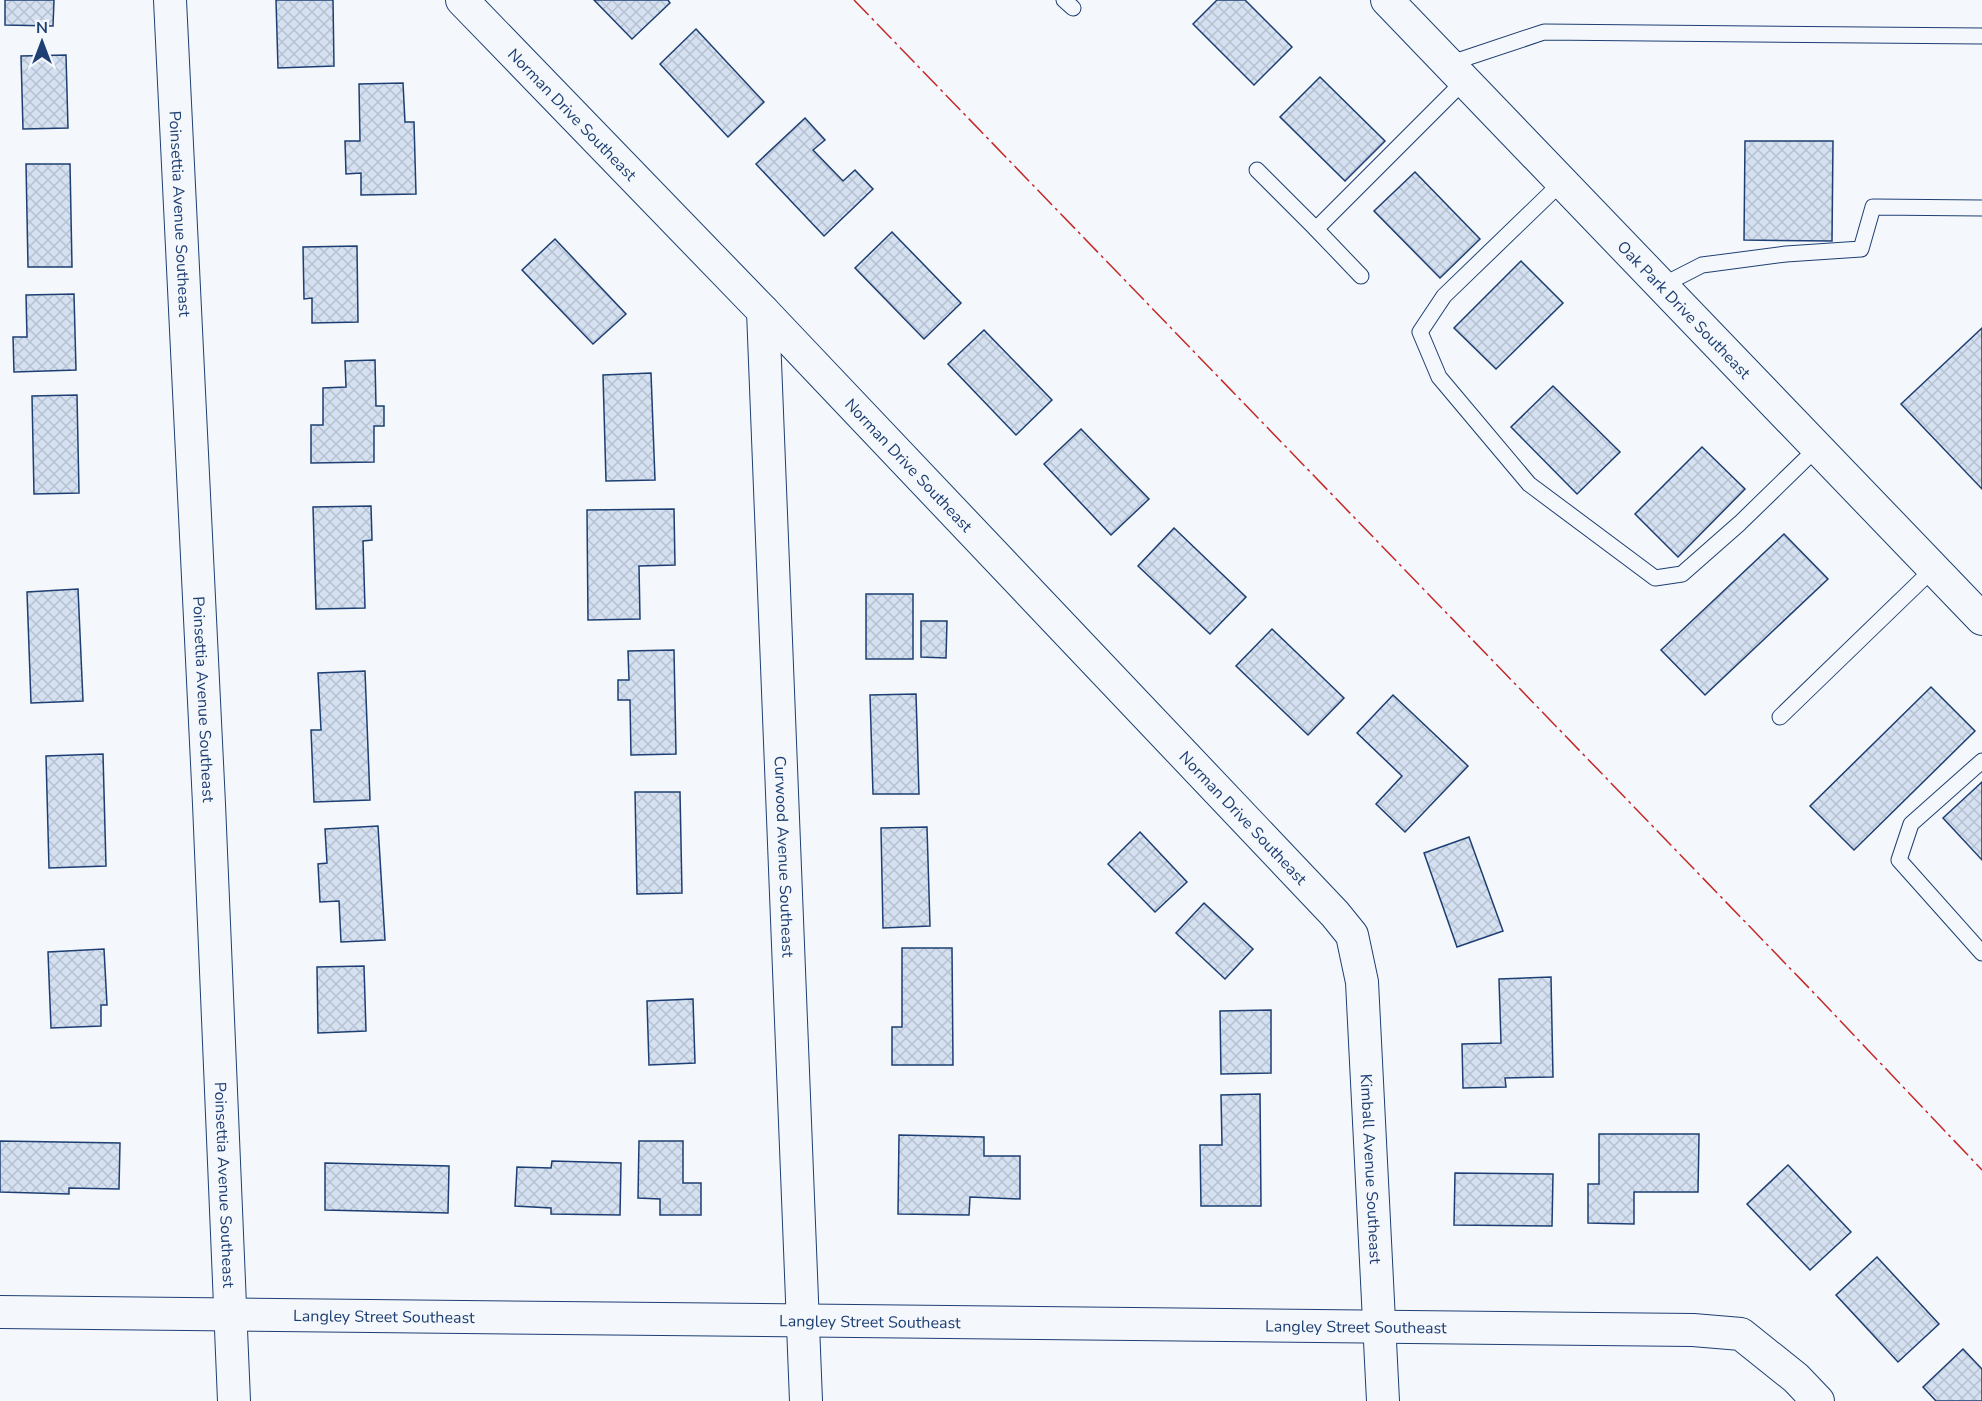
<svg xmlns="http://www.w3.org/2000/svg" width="1982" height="1401" font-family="'Nunito Sans',sans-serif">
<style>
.building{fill:url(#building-cross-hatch);stroke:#1d3f73;stroke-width:1.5}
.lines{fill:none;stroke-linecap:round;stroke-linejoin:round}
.lane-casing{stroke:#1d3f73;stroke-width:17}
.street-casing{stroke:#1d3f73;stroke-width:34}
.lane{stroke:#f4f7fb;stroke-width:15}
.street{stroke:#f4f7fb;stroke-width:32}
.power{stroke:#c62828;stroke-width:1.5;stroke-dasharray:21 4.5 3 4.5;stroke-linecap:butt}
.labels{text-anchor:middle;stroke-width:4.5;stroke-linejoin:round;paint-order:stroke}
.street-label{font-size:16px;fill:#1d3f73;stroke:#f4f7fb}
</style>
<defs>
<pattern id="building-cross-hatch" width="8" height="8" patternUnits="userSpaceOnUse" patternTransform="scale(1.5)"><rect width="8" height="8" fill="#d5e0f0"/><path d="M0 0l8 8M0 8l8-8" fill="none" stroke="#b6c1d1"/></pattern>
</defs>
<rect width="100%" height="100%" fill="#f4f7fb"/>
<g class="building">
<path d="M5,0H54L53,26L5,25Z"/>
<path d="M276,0H333L334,66L278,68Z"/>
<path d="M594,0H668L670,3L632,39Z"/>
<path d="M1217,0H1245L1292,47L1254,85L1193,24Z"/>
<path d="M696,29L764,102L728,137L660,64Z"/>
<path d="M66,55L68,128L23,129L21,56Z"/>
<path d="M1320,77L1385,141L1345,181L1280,117Z"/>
<path d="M403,83L405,122H414L416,194L361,195V173L346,174L345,141H360L359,84Z"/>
<path d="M805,118L825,140L813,150L843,181L855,170L873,189L824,236L756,164Z"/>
<path d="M1745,141H1833L1832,241L1744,240Z"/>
<path d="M26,164H70L72,267H28Z"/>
<path d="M1415,172L1480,239L1440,278L1374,211Z"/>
<path d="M892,232L961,303L924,339L855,268Z"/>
<path d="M555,239L626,314L593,344L522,270Z"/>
<path d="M357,246L358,322L312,323V298L304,299L303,247Z"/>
<path d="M1521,261L1563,303L1496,369L1454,328Z"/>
<path d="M74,294L76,370L14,372L13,337H27L26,295Z"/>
<path d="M1982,328V489L1901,404Z"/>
<path d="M984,330L1052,400L1016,435L948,364Z"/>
<path d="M375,360L376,406H384V426H374V462L311,463V425H323V388L346,387L345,361Z"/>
<path d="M651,373L655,480L606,481L603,375Z"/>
<path d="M1553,386L1620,452L1577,494L1511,427Z"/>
<path d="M77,395L79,493L34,494L32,396Z"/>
<path d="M1081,429L1149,499L1111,535L1044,464Z"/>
<path d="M1702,447L1745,489L1678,557L1635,514Z"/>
<path d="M371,506L372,540L363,541L365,608L316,609L313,507Z"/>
<path d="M674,509L675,565L639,566L640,619L588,620L587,510Z"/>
<path d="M1174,528L1246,597L1210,634L1138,566Z"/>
<path d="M1784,534L1828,579L1705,695L1661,650Z"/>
<path d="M78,589L83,701L31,703L27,592Z"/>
<rect x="866" y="594" width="47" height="65"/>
<path d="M921,621H947L946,658L921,657Z"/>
<path d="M1272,629L1344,698L1308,735L1236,666Z"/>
<path d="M674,650L676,754L631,755L630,700H618V680H629L628,651Z"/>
<path d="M365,671L370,800L314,802L311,730H321L318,673Z"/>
<path d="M1931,687L1975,731L1854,850L1810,806Z"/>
<path d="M916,694L919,794H873L870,695Z"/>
<path d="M1393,695L1468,766L1405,832L1376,804L1402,776L1357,733Z"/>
<path d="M103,754L106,866L49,868L46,756Z"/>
<path d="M1982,782V860L1943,818Z"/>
<path d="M635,792H680L682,893L637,894Z"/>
<path d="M378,826L385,940L341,942L339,901L320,902L318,864L327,863L325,829Z"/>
<path d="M927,827L930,926L883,928L881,828Z"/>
<path d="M1140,832L1187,882L1155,912L1108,864Z"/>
<path d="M1469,837L1503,931L1457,947L1424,853Z"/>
<path d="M1204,903L1253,949L1225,979L1176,933Z"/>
<path d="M902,948H952L953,1065H892V1027H902Z"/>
<path d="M104,949L107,1005H101V1026L51,1028L48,952Z"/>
<path d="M364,966L366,1031L318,1033L317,967Z"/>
<path d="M1551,977L1553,1077L1505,1078L1506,1087L1463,1088L1462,1044L1501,1043L1499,979Z"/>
<path d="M693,999L695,1063L649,1065L647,1001Z"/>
<path d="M1271,1010V1073L1221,1074L1220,1011Z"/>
<path d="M1260,1094L1261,1206H1201L1200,1145H1222L1221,1095Z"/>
<path d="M1599,1134H1699L1698,1192H1634V1224L1588,1223V1184H1599Z"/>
<path d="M899,1135L984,1137V1156H1020V1199L970,1197L969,1215L898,1214Z"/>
<path d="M0,1141L120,1143L119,1189L69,1188V1194L0,1192Z"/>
<path d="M639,1141H683V1183H701V1215H660V1199L638,1198Z"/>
<path d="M552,1161L621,1163L620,1215L551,1214V1208L515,1206L517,1167L551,1168Z"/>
<path d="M325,1163L449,1166L448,1213L325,1210Z"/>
<path d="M1788,1165L1851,1232L1810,1270L1747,1204Z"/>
<path d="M1455,1173L1553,1174L1552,1226L1454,1225Z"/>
<path d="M1877,1257L1939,1324L1898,1362L1836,1295Z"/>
<path d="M1963,1349L1982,1369V1401H1936L1923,1387Z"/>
</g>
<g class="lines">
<g class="lane-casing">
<g id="lane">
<path d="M1064,0L1073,8"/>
<path d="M1448,64L1544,32L1982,36"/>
<path d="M1257,170L1316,229"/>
<path d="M1562,182L1444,296L1420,332L1439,377L1529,484L1655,578L1682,574L1740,523L1817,448"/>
<path d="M1361,276L1316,229L1464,81"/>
<path d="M1661,286L1702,265L1786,254L1861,249L1873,207L1982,208"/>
<path d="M1780,717L1933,569"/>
<path d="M1982,761L1911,824L1899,860L1982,953"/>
</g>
</g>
<g class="street-casing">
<g id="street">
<path id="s1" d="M170,0L209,804L234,1401"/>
<path id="s2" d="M462,0L763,311L1335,914L1352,935L1362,982L1383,1401"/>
<path id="s3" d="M1387,0L1982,619"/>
<path id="s4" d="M763,311L806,1401"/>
<path id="s5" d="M0,1312L1693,1330L1741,1334L1796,1378L1818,1401"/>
</g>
</g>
<use href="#lane" class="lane"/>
<use href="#street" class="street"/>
<path class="power" d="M854,0L1811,990L1982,1170"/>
</g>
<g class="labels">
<g class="street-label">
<text dy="6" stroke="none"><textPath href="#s2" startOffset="159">Norman Drive Southeast</textPath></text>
<text dy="6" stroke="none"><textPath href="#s1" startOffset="214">Poinsettia Avenue Southeast</textPath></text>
<text dy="6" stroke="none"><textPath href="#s3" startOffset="429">Oak Park Drive Southeast</textPath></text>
<text dy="6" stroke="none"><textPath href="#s2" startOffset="645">Norman Drive Southeast</textPath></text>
<text dy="6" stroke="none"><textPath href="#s1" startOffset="700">Poinsettia Avenue Southeast</textPath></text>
<text dy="6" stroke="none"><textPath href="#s2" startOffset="1131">Norman Drive Southeast</textPath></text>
<text dy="6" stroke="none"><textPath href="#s4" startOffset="546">Curwood Avenue Southeast</textPath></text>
<text dy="6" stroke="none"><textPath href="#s2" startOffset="1526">Kimball Avenue Southeast</textPath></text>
<text dy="6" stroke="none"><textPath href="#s1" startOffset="1186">Poinsettia Avenue Southeast</textPath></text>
<text dy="6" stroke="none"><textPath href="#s5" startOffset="384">Langley Street Southeast</textPath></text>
<text dy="6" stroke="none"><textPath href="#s5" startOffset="870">Langley Street Southeast</textPath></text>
<text dy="6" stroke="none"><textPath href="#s5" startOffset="1356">Langley Street Southeast</textPath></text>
</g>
</g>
<g transform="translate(42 42)" stroke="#f4f7fb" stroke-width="4.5" paint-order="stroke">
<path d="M0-4.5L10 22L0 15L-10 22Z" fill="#1d3f73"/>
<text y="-9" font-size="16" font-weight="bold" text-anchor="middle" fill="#1d3f73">N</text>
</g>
</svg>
